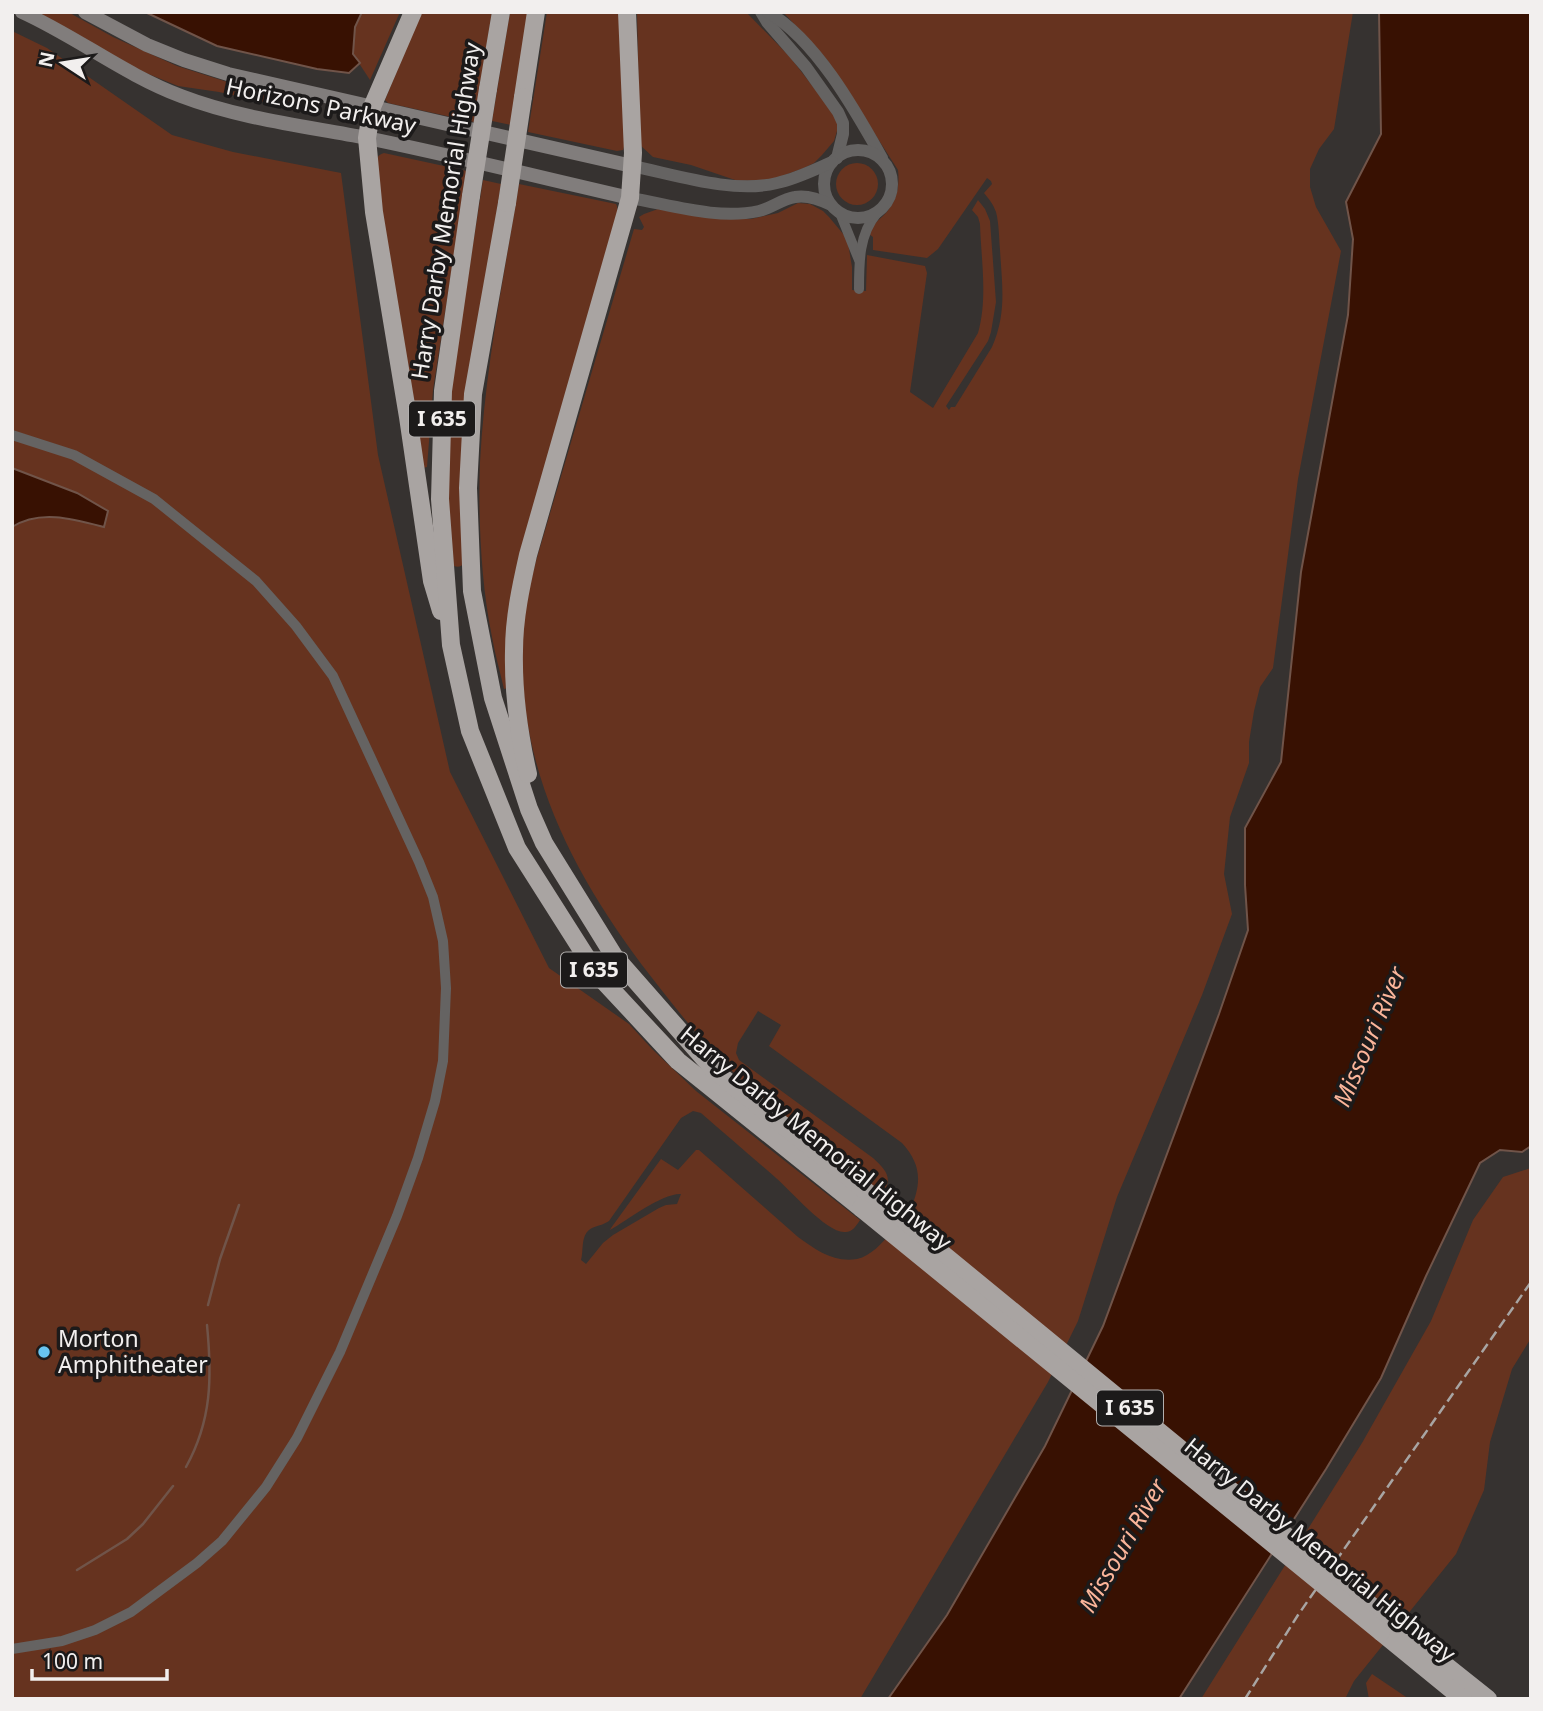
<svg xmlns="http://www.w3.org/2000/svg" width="1543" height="1711" font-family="'Noto Sans',sans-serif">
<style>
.green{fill:#66331f}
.water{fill:#381102;stroke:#705449;stroke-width:2}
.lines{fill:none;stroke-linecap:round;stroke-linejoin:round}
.stream{stroke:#705449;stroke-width:2.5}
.minor{stroke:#656362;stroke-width:10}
.tertiary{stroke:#656362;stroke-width:12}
.secondary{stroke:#817d7c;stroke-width:14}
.motorway{stroke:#a9a4a2;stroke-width:18}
.rail{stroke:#a8a5a3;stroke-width:2.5;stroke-dasharray:10 5;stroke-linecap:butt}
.motorway-bridge{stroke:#a9a4a2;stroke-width:18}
.poi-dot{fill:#68c4f0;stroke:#1c1a1a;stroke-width:2.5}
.labels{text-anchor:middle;stroke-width:7;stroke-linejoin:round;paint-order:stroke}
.shield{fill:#1c1a1a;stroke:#b2afae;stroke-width:2}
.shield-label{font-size:21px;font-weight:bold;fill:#f2efee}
.street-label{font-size:23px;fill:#f2efee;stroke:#1c1a1a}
.poi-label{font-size:23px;fill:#f2efee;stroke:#1c1a1a;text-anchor:start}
.water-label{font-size:24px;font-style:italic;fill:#fbb59a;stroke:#1c1a1a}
</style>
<rect width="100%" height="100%" fill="#363230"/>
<g class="green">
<path d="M32,12H68L113,37L177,66L240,86L316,102L314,113L219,92L178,86L141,71Z"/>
<path d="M362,12H400L370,80L353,54L355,27Z"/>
<path d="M421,12H492L474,122L388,103L385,100Z"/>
<path d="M510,12H529L511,125L492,121Z"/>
<path d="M547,12H620L625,144L623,150L617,151L528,132Z"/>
<path d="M637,12H746L790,57L834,114L837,123V131L834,141L822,155L814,163L804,168L771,180L738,181L691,165L653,157L640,145Z"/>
<path d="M783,12H1353L1334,129L1319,149L1310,169V187L1316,207L1341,251L1298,479L1273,668L1260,687L1254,711L1249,742V763L1230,817L1224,874L1232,914L1202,995L1117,1197L1078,1321L1048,1382L860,1699H12V31L47,48L172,135L233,152L341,173L378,455L450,772L549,968L629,1024L652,1049L696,1091L860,1220C856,1226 852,1233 844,1232C826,1232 790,1190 776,1178C751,1156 726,1135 701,1113L693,1111L681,1118L609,1221C603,1225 599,1225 592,1228C580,1234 584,1250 581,1260L586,1264L603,1243L613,1235L659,1208L666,1205L677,1204L681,1194C662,1193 628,1220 610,1230L611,1228L661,1159L678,1170L696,1150H699L798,1237C816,1250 834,1263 857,1259C871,1256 882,1243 891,1233C897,1225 907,1217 911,1208C922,1182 921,1164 902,1143L769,1046L781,1025L758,1011L738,1043L736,1053L739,1060L873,1158C887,1171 894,1179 881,1195C851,1171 821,1146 791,1121C771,1105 750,1088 731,1070C698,1038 670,1001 642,965C575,875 525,780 522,666C521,630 527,595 536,561L634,229L642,230L644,227L639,217L644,214L658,209L723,219H751L778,213L798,203L810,204L823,211L829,217L844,235L848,243L852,267V290L866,291L867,255L925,266L927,273L910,392L933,408L978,333C988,298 981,259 980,224L978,217L972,210L978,200L985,209L990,221L996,302L991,332L988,341L946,406L949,410L951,407H955L992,347C1007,313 1002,285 1000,250C999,238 999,223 996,212C993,204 989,199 984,193L992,184L991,181L987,178L938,249L927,258L873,250V237L869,234C872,226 876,222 883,216C896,203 900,188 898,170L828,61Z"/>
<path d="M384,153L467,171L433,390L427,467L423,468L375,169C376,161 376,155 384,153Z"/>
<circle cx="857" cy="184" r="21"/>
<path d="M483,180L501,184L472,369L465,562C460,568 457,568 450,564L447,552L449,398Z"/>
<path d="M519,184L616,204L617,206L618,213L519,561L507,688L504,689C500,672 495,654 492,637C481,583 478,518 480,462C485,369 504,276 519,184Z"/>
<path d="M1531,1168V1338L1512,1369L1490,1442L1484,1490L1456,1554L1354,1681L1345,1699H1201L1362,1443L1431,1321L1473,1220L1503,1177Z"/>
<path d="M1372,1674L1409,1699H1369L1366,1683Z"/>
</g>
<g class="water">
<path d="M145,12H362L355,27L353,54L360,63L349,73L317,69L217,46Z"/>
<path d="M1379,12H1531V1146L1522,1152L1500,1150L1480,1163L1426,1276L1381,1378L1326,1469L1179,1699H888L947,1615L1045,1446L1103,1326L1219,1014L1248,930L1245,885V828L1281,762L1301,572L1348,315L1353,239L1346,202L1381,134Z"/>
<path d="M12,468L77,493L108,511L104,527C74,519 40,509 12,527Z"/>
</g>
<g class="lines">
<g class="stream">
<path d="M208,1305L220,1259L239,1205"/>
<path d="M186,1467C212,1420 212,1377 207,1325"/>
<path d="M77,1570L127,1539L143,1524L173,1486"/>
</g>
<g class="minor">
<path d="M840,213L859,260"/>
<path d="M859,289C859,262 859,234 877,213"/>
<path d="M12,435L74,455L154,499L256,581L296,626L333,676L419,862L433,897L443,941L446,988L443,1061L435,1101L418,1158L397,1216L340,1352L297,1438L266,1487L222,1541L197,1563L131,1612L95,1630L62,1641L12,1649"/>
</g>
<g class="tertiary">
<path d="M761,12L767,22L806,67L838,112L843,123V134L837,158"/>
<path d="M768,12C816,40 855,110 882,158"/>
<circle cx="858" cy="184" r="34"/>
<path d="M632,166C676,175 733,194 777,183C796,179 814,170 832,162"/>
<path d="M630,198C672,205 717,220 759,211C772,208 782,199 795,197C806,195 821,200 831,205"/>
</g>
<g class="secondary">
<path d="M22,12C77,37 125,75 181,96C241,119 305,126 367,138C455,156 543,178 630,198"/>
<path d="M85,12L147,45L184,60L228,74L632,166"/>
</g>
<g class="motorway">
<path d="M413,12L372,107L367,138L374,212L408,417L432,581L441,611"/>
<path d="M488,89L501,12"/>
<path d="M523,97L536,12"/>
<path d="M471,196L443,391L440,499L451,645L470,731L517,848L597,974L678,1061L861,1208"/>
<path d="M507,203L473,394L468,488L472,591L493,698L529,809L544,843L614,956L716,1072L871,1195"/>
<path d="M528,774C519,734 513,692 514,651C514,618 521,586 528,555L630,198L633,153L627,12"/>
<path d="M1390,1621L1488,1699"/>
<path d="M1381,1632L1463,1699"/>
</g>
<path class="rail" d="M1245,1699L1298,1615L1531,1282"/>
<g class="motorway-bridge">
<path d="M471,196L488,89"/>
<path d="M507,203L523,97"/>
<path d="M871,1195L1390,1621"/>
<path d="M861,1208L1381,1632"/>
</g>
</g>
<circle class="poi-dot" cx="44" cy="1352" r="7"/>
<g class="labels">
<g class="shield">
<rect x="409" y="401.5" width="66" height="35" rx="5"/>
<rect x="561" y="952.5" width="66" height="35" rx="5"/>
<rect x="1097" y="1390.5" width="66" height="35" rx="5"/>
</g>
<g class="shield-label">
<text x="442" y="426">I 635</text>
<text x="594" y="977">I 635</text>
<text x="1130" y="1415">I 635</text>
</g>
<g class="street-label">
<text transform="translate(321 106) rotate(12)" y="8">Horizons Parkway</text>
<text transform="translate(446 211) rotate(-81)" y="8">Harry Darby Memorial Highway</text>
<text transform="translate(816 1138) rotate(39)" y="8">Harry Darby Memorial Highway</text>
<text transform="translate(1320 1550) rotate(39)" y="8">Harry Darby Memorial Highway</text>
</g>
<g class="poi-label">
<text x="58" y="1347">Morton<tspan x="58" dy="26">Amphitheater</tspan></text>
</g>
<g class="water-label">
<text transform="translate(1370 1037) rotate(-67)" y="8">Missouri River</text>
<text transform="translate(1123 1546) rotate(-60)" y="8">Missouri River</text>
</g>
</g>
<rect width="1543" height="1711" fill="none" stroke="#f2efee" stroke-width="28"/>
<g transform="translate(63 63) rotate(282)" stroke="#1c1a1a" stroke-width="5" paint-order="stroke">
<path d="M0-5L12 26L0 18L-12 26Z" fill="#f2efee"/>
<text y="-10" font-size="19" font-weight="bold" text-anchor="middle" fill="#f2efee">N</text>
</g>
<path d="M32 1669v10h135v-10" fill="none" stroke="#f2efee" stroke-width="3.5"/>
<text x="42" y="1669" font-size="21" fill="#f2efee" stroke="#1c1a1a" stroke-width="5" paint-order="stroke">100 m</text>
</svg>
